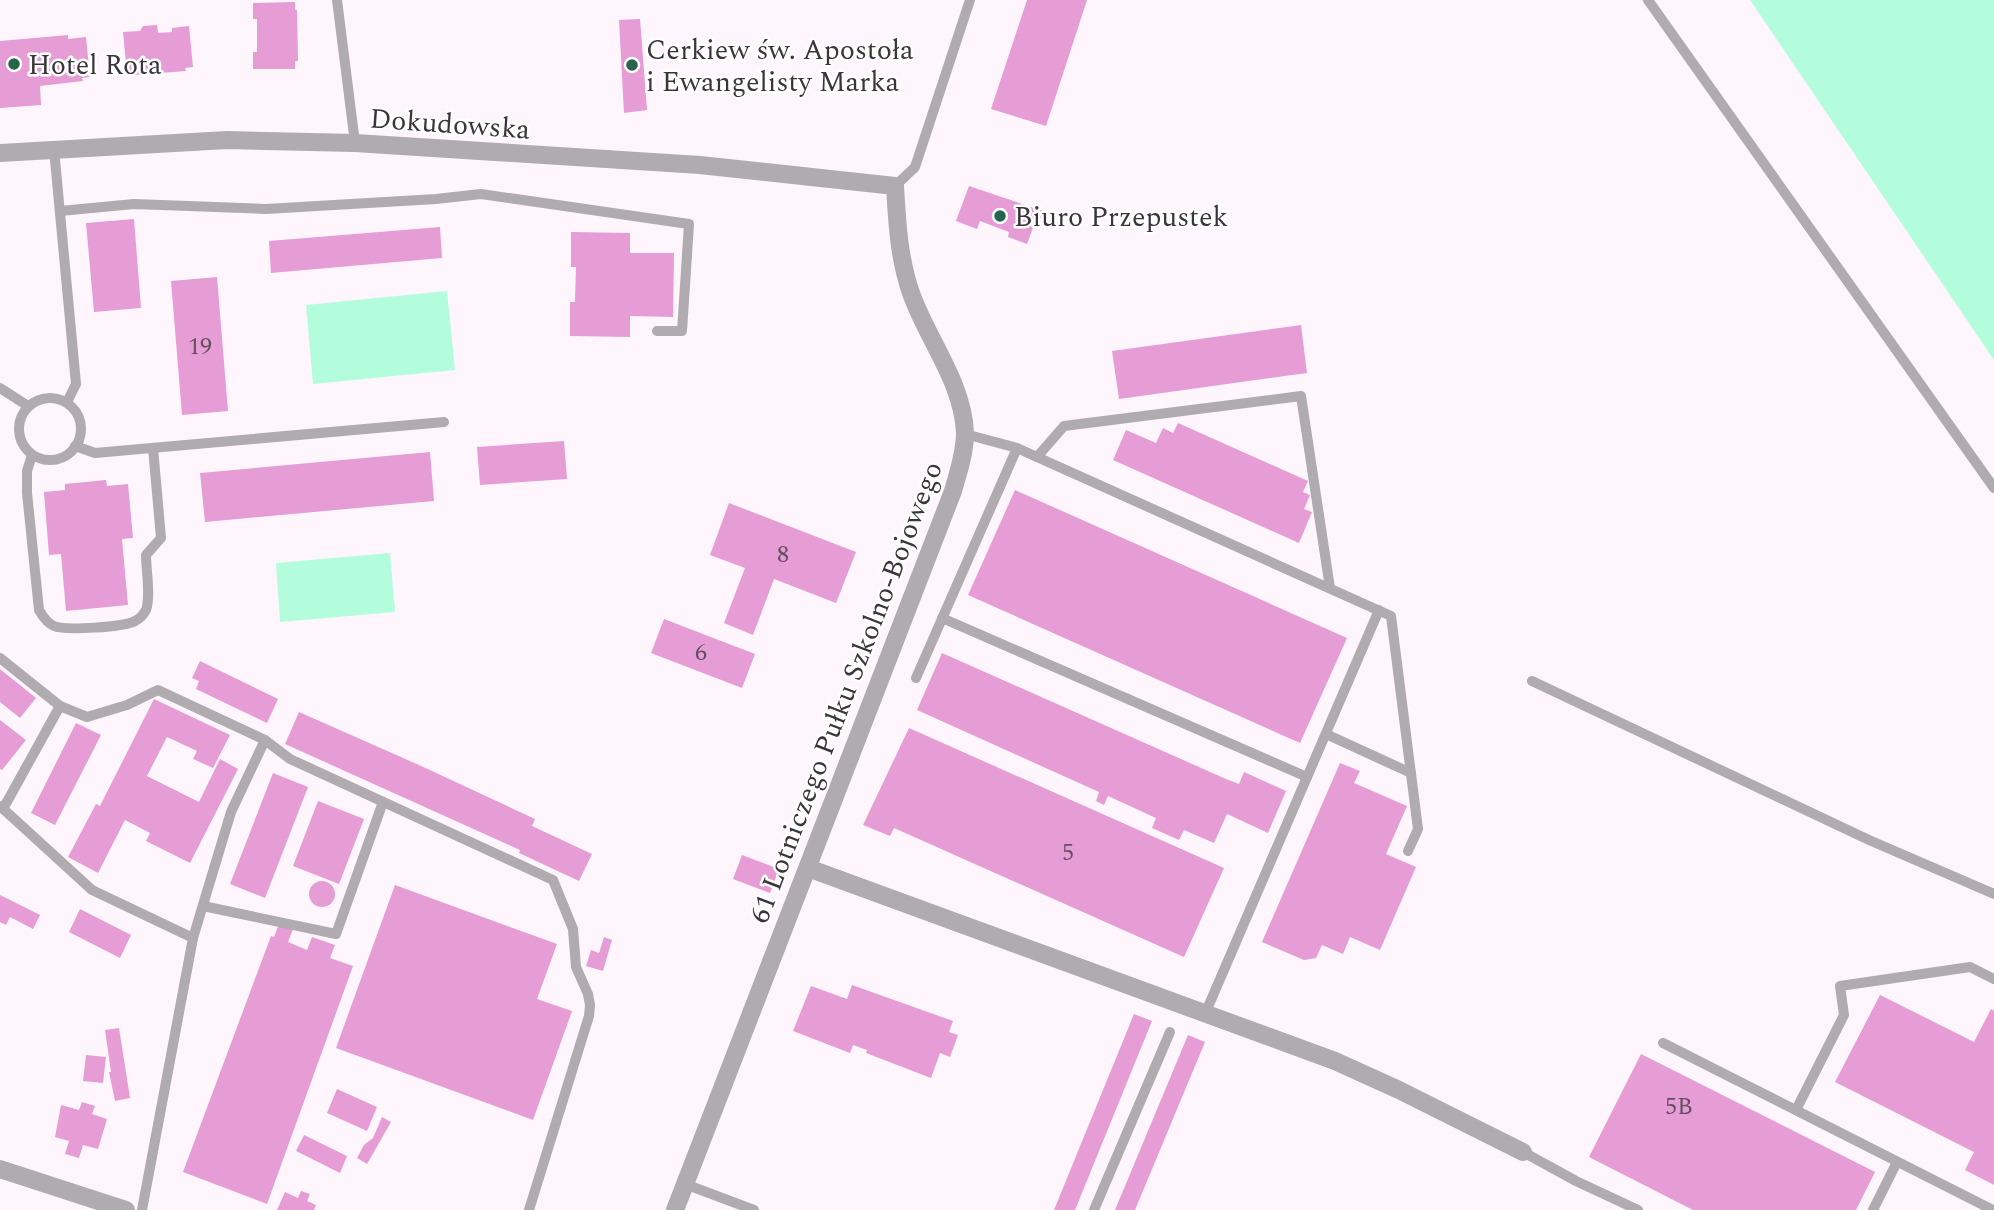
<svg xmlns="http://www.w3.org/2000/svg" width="1994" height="1210" font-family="Spectral,serif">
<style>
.green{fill:#b4fddc}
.building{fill:#e69dd5}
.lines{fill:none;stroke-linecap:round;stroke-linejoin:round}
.lane{stroke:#afabae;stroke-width:10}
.street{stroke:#afabae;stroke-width:18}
.poi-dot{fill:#28634c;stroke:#fff;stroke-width:2.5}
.labels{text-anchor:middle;stroke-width:5;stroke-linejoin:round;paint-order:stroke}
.number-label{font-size:24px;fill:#644f5f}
.poi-label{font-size:28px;fill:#393538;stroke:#fff;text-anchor:start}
.street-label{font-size:28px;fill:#393538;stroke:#fff}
</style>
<rect width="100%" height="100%" fill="#fff5fc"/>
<g class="green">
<path d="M1750,0H1994V360Z"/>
<path d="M447,291L455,370L313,384L306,305Z"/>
<path d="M390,553L395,612L280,622L276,563Z"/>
</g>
<g class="building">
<path d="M1027,0H1087L1046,126L991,109Z"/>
<path d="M295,2V10H297L298,61H295V69H253V52H257V19H253V3Z"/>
<path d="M640,19L647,110L624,113L619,20Z"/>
<path d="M157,25L158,33L172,32V28L189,26L193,67L185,68L186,71L135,75V73L127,74L123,32L140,31L143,26Z"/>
<path d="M68,35V39L86,37L90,77L82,78L83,81L40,86L41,105L0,108V41Z"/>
<path d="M969,186L1043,211L1038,226L1034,225L1027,244L1008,237L1009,232L980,221L977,229L956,221Z"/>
<path d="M134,219L141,308L94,312L86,223Z"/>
<path d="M440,227L442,258L271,273L269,241Z"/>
<path d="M571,232L630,233V253H674L673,317L630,316V337L570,336V302H575L576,267H571Z"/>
<path d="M217,277L228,411L182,415L171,281Z"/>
<path d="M1301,325L1307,373L1119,399L1112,351Z"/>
<path d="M1178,423L1308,481L1303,492L1310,495L1304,509L1312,512L1299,543L1113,460L1126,430L1156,443L1163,428L1173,433Z"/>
<path d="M564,441L567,479L480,485L477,447Z"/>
<path d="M430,452L434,501L205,522L200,473Z"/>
<path d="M106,480L107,486L128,484L133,538L122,539L128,605L66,611L61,554L49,555L44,492L65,490V484Z"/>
<path d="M1015,490L1347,638L1300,743L968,595Z"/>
<path d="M729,503L856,552L836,603L774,579L753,635L724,623L745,568L710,555Z"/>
<path d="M664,619L755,654L742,688L651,653Z"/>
<path d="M942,653L1226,779L1239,784L1244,772L1286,791L1268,833L1227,814L1214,843L1184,830L1179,840L1152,828L1156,818L1108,796L1104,805L1096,801L1099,792L917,710Z"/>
<path d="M200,661L278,699L267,723L196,689L199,681L192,678Z"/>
<path d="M0,669L36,698L20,718L0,702Z"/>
<path d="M154,699L230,735L213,768L193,759L197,751L167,737L147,776L199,802L220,759L238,769L190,863L146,841L150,833L125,820L98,873L68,857L96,804L100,806Z"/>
<path d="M299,712L419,765L535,819L532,826L592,854L579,881L519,853L520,850L285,744Z"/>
<path d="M0,720L26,740L2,770L0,769Z"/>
<path d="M76,723L101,735L55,825L31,813Z"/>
<path d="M909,728L1224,868L1184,957L894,828L890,836L863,825Z"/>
<path d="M1340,763L1360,771L1354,783L1407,806L1386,854L1416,867L1380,950L1350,937L1343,954L1322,945L1316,958L1304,960L1262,942Z"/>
<path d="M273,773L308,787L265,898L230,884Z"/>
<path d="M318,801L364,819L339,884L293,866Z"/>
<path d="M742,855L779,869L770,893L733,879Z"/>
<circle cx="322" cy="894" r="13"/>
<path d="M395,885L557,944L537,999L572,1011L533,1120L336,1048Z"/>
<path d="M0,895L40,915L33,929L10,917L6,925L0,922Z"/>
<path d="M80,909L131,935L120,958L69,932Z"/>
<path d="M279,924L293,929L288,942L307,950L312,937L335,945L330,958L353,966L267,1204L183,1172L271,936L274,937Z"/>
<path d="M604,937L612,940L603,971L586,966L591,950L599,953Z"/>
<path d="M852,985L953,1021L949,1032L958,1035L950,1057L940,1053L931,1078L866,1053L867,1050L853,1045L850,1053L793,1031L811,986L847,999Z"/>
<path d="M1880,995L1974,1042L1991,1009L1994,1011V1185L1965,1170L1974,1152L1835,1082Z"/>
<path d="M1134,1014L1152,1021L1075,1210H1054Z"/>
<path d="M119,1028L130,1098L115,1101L109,1072H111L105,1030Z"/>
<path d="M1188,1035L1205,1042L1135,1210H1115Z"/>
<path d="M1641,1054L1875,1172L1856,1210H1693L1589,1157Z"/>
<path d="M86,1055L106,1057L103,1083L83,1081Z"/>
<path d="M337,1089L377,1107L367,1131L327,1113Z"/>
<path d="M82,1102L95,1106L92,1114L107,1119L98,1149L83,1145L79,1158L65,1154L69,1141L55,1137L61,1105L79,1110Z"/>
<path d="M382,1117L391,1122L367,1164L357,1158L364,1145L373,1138Z"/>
<path d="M304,1135L347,1156L340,1173L296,1151Z"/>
<path d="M301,1191L310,1194L307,1201L316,1205L314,1210H277L285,1192L298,1198Z"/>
</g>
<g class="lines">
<g class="lane">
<path d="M337,0L355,143"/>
<path d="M1648,0L1994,488"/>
<path d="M54,149L76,384L67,402"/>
<path d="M895,186L915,167L970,0"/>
<path d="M60,211L134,204L266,209L436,199L481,194L689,224L682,331H657"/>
<path d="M0,388L28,406"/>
<circle cx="50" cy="429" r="31"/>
<path d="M965,434L1017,448L1391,616L1418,829L1408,851"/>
<path d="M75,446L95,453L444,422"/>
<path d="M32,455L27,471V493L39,610C43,617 47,623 54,626C65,631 124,627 135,621C139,619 144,614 146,610C151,597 146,569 146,555L161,538L153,448"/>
<path d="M1037,457L1064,426L1301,396L1330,588"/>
<path d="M942,618L1307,777"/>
<path d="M0,658L60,706L87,717L127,705L158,690L265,740L290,759L553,880L573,929L576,967L588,994L590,1005L589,1016L529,1210"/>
<path d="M916,678L1017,448"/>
<path d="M1532,681L1869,840L1994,894"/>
<path d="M1326,734L1411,773"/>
<path d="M0,806L92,890L193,938L142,1210"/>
<path d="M3,809L60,706"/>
<path d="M203,906L336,934L383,802"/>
<path d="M193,938L231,812L265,740"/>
<path d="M1205,1014L1379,610"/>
<path d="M1663,1043L1993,1210"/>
<path d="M1796,1110L1844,1015L1840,986L1970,967L1994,979"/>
<path d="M1523,1152L1576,1181L1638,1210"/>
<path d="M685,1184L754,1210"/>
<path d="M1094,1210L1170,1032"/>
<path d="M1873,1210L1897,1162"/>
</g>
<g class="street">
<path d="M0,153L227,140L355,143L700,165L895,186C897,222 899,259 911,293C927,339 963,382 965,433C965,453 958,473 953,491L675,1210"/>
<path d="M808,868L1335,1061L1399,1090L1523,1152"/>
<path d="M0,1169L126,1210"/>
</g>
</g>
<g class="poi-dot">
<circle cx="14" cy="64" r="7"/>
<circle cx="632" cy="65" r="7"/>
<circle cx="1000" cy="216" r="7"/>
</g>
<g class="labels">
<g class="number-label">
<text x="200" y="354">19</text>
<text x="783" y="562">8</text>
<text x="701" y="660">6</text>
<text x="1068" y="860">5</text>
<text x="1679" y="1114">5B</text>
</g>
<g class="poi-label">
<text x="646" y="59">Cerkiew św. Apostoła<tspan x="646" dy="32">i Ewangelisty Marka</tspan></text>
<text x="28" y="74">Hotel Rota</text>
<text x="1014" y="226">Biuro Przepustek</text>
</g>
<g class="street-label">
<text transform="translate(450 123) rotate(4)" y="10">Dokudowska</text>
<text transform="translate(845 692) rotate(-69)" y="10">61 Lotniczego Pułku Szkolno-Bojowego</text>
</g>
</g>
</svg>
